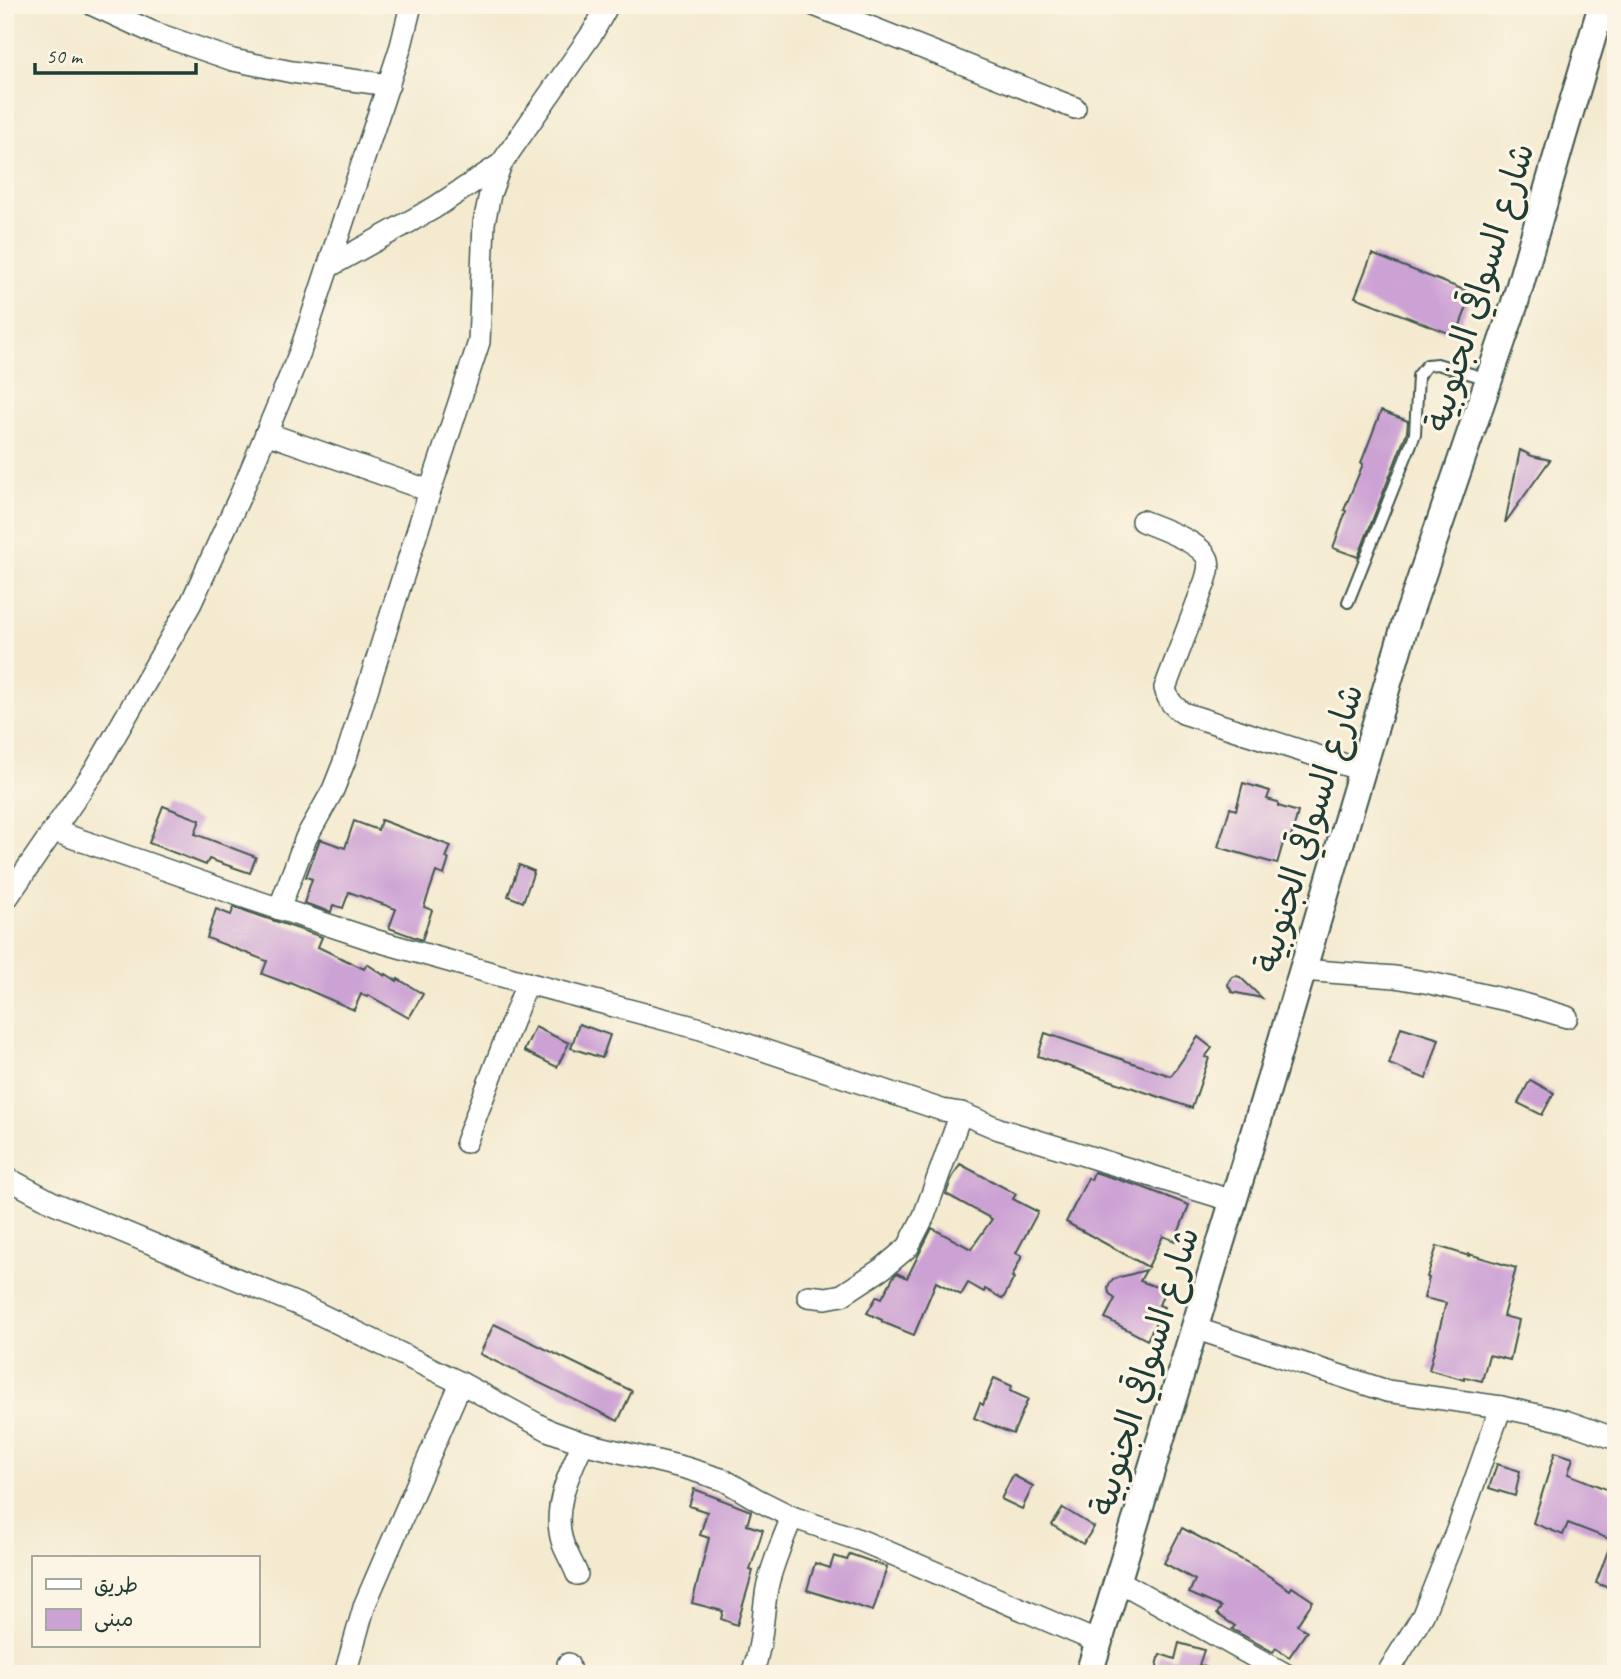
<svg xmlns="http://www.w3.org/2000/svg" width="1621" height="1679" font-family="Caveat,'Playpen Sans Arabic',sans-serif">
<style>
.building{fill:#cca1d4}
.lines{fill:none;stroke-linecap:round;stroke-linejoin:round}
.service-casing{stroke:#3f574b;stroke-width:14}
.minor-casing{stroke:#3f574b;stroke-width:24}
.tertiary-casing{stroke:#3f574b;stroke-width:30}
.service{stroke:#fff;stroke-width:10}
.minor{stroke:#fff;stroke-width:21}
.tertiary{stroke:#fff;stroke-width:26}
.labels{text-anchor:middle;stroke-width:6;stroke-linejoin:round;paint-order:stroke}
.street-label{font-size:35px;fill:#1f3d34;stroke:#fcf5e5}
</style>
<rect width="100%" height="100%" fill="#fcf5e5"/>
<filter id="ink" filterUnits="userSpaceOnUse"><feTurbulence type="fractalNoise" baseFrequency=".0143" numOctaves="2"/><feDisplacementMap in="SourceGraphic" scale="14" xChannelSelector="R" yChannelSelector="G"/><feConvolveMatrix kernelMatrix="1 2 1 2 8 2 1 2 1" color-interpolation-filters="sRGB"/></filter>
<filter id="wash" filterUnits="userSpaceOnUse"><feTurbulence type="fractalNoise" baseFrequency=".00686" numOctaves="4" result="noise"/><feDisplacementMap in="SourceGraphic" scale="28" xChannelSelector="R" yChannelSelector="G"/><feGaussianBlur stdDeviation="1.57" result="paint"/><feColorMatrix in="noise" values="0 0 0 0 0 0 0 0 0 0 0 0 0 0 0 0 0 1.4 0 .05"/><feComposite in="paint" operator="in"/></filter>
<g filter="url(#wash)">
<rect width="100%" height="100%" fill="#f4ead0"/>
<g id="blocks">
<g class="building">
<path d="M1372,254L1472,293L1456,336L1355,297Z"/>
<path d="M1381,411L1408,421L1407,432L1358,557L1333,548L1346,511L1344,510L1363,464L1361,463Z"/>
<path d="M1520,450L1532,456L1550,460L1505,523Z"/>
<path d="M1243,783L1270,791L1267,799L1278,802V806L1298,812L1291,837L1285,836L1277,864L1218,847L1230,808L1236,810Z"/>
<path d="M163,806L200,820L195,834L256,857L250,873L209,859L206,865L149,843Z"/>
<path d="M381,820L451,846L446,858L449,859L444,875L436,872L424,907L432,910L422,940L389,928L396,909L349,892L343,908L333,905L331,912L304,903L312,879L306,877L320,839L345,848L354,821L378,830Z"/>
<path d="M519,865L534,871L523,902L508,896Z"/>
<path d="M234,907L322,937L318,947L364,969L367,964L385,976L386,974L397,981L398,979L423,994L409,1018L368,995L367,997L361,994L354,1010L290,982L289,984L262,974L267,961L207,938L216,909L231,915Z"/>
<path d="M1236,976L1240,977L1262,998L1232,992L1228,985L1229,981L1232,977Z"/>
<path d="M579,1024L610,1035L602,1058L571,1048Z"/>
<path d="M535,1027L569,1043L557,1067L524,1051Z"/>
<path d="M1401,1027L1439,1039L1426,1079L1389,1064Z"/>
<path d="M1045,1033L1171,1076L1198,1037L1212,1048L1205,1057L1209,1058L1192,1108L1038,1056Z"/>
<path d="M1530,1080L1554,1093L1542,1115L1518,1103Z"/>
<path d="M960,1164L1016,1194L1013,1199L1038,1212L1016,1253L1022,1256L1012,1277L1014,1278L1003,1299L985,1289L984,1292L968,1283L961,1295L936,1282L914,1335L882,1322V1320L867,1313L877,1296L882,1298L894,1276L897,1273L907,1278L932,1228L971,1249L992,1219L946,1194L951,1180Z"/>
<path d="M1094,1172L1142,1187L1189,1205L1175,1241L1163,1236L1148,1267L1066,1222L1088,1178L1091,1180Z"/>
<path d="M1437,1246L1469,1256V1254L1516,1268L1503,1316L1519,1320L1510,1360L1489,1355L1482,1381L1465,1377V1380L1429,1370L1446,1303L1424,1298L1429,1278L1427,1277Z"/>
<path d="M1146,1270L1140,1281L1165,1290L1159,1305L1164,1307L1147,1340L1105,1318L1115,1299L1109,1293L1108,1288L1110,1283L1113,1279Z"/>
<path d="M494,1324L632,1391L618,1421L480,1354Z"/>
<path d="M994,1378L1012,1386L1010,1391L1028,1399L1013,1434L974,1418L980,1403L983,1405Z"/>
<path d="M1555,1452L1573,1458L1568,1474L1616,1493V1578L1611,1589L1596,1583L1612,1540L1568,1523L1563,1535L1533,1523Z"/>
<path d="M1497,1464L1520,1471L1515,1496L1489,1488Z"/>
<path d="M1013,1475L1033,1486L1022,1509L1001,1499Z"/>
<path d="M694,1489L751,1511L747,1525L763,1530L750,1570L753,1571L737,1625L721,1619L723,1611L692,1603L709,1538L700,1535L707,1512L689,1506Z"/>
<path d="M1063,1508L1094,1527L1083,1544L1052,1525Z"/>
<path d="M1182,1528L1254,1566L1290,1590L1292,1587L1313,1601L1297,1625L1307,1631L1289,1657L1276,1648L1273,1652L1232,1629L1235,1626L1217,1614L1221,1607L1189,1593L1195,1580L1164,1563Z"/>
<path d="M850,1554L887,1567L873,1611L807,1590L815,1563L830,1568L834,1556L847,1560Z"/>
<path d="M1179,1643L1204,1650L1199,1665L1211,1669L1210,1674H1155L1160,1654L1175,1659Z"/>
</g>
</g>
</g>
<g filter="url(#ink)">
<use href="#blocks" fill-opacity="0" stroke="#3f574b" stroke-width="2"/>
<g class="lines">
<g class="service-casing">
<path id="service" d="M1348,602L1415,434L1418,376L1427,365L1437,364L1488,379"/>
</g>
<g class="minor-casing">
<g id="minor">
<path d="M93,5L152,32L233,60L292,72L389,85"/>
<path d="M814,5L1075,108"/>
<path d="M328,267L434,208L501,164"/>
<path d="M266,433L430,491"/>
<path d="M1142,521C1159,528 1202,542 1208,560C1210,568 1207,575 1205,582L1165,688C1168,701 1173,706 1183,713L1361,770"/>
<path d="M54,831L250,899L374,940L527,983L701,1029L942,1110L961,1113L999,1129L1233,1201"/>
<path d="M5,901L97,767L191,603L240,496L300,352L401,46L411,5"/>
<path d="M279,909L306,838L333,790L346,757L430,491L479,342L484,223L490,194L501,164L593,32L608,5"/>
<path d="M1302,970L1395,977L1430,983L1520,1003L1567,1017"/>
<path d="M466,1142L527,983"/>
<path d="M5,1177L54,1203L309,1309L461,1383L550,1431L583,1443L686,1468L724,1480L758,1500L792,1517L862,1541L1098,1642"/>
<path d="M808,1296L826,1298L842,1295L883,1268L908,1247L924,1216L961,1113"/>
<path d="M1194,1328L1387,1391L1501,1407L1565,1421L1616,1439"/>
<path d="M577,1574C573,1564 567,1554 563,1544C551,1509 569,1474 583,1443"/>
<path d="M1117,1580L1285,1674"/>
<path d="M568,1664L571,1674"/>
<path d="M345,1674L365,1604L461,1383"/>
<path d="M752,1674C763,1644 762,1618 767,1588C772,1564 783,1540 792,1517"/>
<path d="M1387,1674L1423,1615L1459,1525L1501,1407"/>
</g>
</g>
<g class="tertiary-casing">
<path id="tertiary" d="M1089,1674L1262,1107L1406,622L1514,306L1562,139L1602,5"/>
</g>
<use href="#service" class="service"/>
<use href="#minor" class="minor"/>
<use href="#tertiary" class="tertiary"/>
</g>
</g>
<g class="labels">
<g class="street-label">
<text transform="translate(1479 287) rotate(-73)" y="12">شارع السواقي الجنوبية</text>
<text transform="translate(1308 828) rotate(-73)" y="12">شارع السواقي الجنوبية</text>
<text transform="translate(1144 1371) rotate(-73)" y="12">شارع السواقي الجنوبية</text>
</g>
</g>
<rect width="1621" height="1679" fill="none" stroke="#fcf5e5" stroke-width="28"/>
<rect x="32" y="1556" width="228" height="91" fill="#fcf5e5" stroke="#a4ab9e" stroke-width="2"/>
<rect x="46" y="1579" width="35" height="10" fill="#ffffff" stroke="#a4ab9e" stroke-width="2"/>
<text x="94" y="1592" font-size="21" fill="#1f3d34">طريق</text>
<rect x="46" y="1609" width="35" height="21" fill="#cca1d4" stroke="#a4ab9e" stroke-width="2"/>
<text x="94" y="1626" font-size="21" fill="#1f3d34">مبنى</text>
<path d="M35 63v10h161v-10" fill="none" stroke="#1f3d34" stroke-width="3.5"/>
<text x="46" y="63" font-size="21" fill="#1f3d34" stroke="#fcf5e5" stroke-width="5" paint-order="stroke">50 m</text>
</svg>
